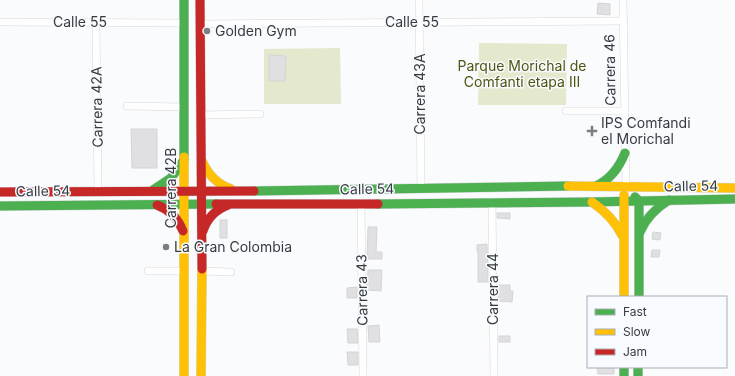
<svg xmlns="http://www.w3.org/2000/svg" width="735" height="376" font-family="Inter,sans-serif">
<style>
.green{fill:#e4e8cc}
.building{fill:#e0e0e2;stroke:#d4d4d5}
.lines{fill:none;stroke-linecap:round;stroke-linejoin:round}
.street-casing{stroke:#d5d8da;stroke-width:8}
.fast-casing{stroke:#d5d8da;stroke-width:10}
.slow-casing{stroke:#d5d8da;stroke-width:10}
.jam-casing{stroke:#d5d8da;stroke-width:10}
.street{stroke:#fefeff;stroke-width:7}
.fast{stroke:#4caf50;stroke-width:9}
.slow{stroke:#ffc107;stroke-width:9}
.jam{stroke:#c62828;stroke-width:9}
.poi-dot{fill:#7c7e81;stroke:#f7fbff;stroke-width:1.5}
.labels{text-anchor:middle;stroke-width:3;stroke-linejoin:round;paint-order:stroke}
.street-label{font-size:14px;fill:#383b3e;stroke:#f7fbff}
.poi-label{font-size:14px;fill:#383b3e;stroke:#f7fbff;text-anchor:start}
.park-label{font-size:14px;fill:#51550f;stroke:#f7fbff}
</style>
<rect width="100%" height="100%" fill="#f9fbfd"/>
<g class="green">
<path d="M479,43L567,44L566,105H478Z"/>
<path d="M340,48L341,104H264V49Z"/>
</g>
<g class="building">
<path d="M598,3L610,4V15L597,14Z"/>
<path d="M269,55L286,56L285,81H269Z"/>
<path d="M131,129H157V168H132Z"/>
<path d="M497,213H510V219L497,218Z"/>
<rect x="220" y="220" width="7" height="18"/>
<path d="M368,227H377L376,252H382V259H367Z"/>
<path d="M653,232L661,233L660,240L652,239Z"/>
<path d="M487,244L488,282H478V251H477V245Z"/>
<path d="M652,250H660L659,257H651Z"/>
<path d="M368,270H382L381,291L367,290Z"/>
<path d="M499,285H510V291H513L512,302L498,301Z"/>
<path d="M357,287V298H347V288Z"/>
<path d="M379,325L380,342H369L368,326Z"/>
<path d="M347,329H357L358,343H348Z"/>
<rect x="499" y="336" width="11" height="6"/>
<path d="M347,352H358V365H348Z"/>
<path d="M597,367H614V374H598Z"/>
</g>
<g class="lines">
<g class="street-casing">
<g id="street">
<path d="M419,0L421,188"/>
<path d="M623,0L626,187"/>
<path d="M0,22L184,23"/>
<path d="M96,23L98,191"/>
<path d="M201,24L624,21"/>
<path d="M127,106L184,107"/>
<path d="M566,111H625"/>
<path d="M200,115L260,114"/>
<path d="M492,202L494,376"/>
<path d="M361,203L363,376"/>
<path d="M148,271H184"/>
<path d="M201,271L231,272"/>
</g>
</g>
<g class="fast-casing">
<g id="fast">
<path d="M184,0V157"/>
<path d="M596,186C611,179 619,168 625,153"/>
<path d="M153,190L171,178L184,160"/>
<path d="M254,191L568,186"/>
<path d="M635,197L639,201V297"/>
<path d="M378,204L592,202L735,199"/>
<path d="M0,206L216,204"/>
<path d="M640,232C646,218 656,208 669,200"/>
<path d="M624,367V376"/>
<path d="M638,367V376"/>
</g>
</g>
<g class="slow-casing">
<g id="slow">
<path d="M202,161C208,175 217,184 231,189"/>
<path d="M568,186L735,188"/>
<path d="M624,195V297"/>
<path d="M592,202C605,211 615,221 622,235"/>
<path d="M184,376V157"/>
<path d="M201,376L202,269"/>
</g>
</g>
<g class="jam-casing">
<g id="jam">
<path d="M200,0L202,269"/>
<path d="M0,192L254,191"/>
<path d="M216,204H378"/>
<path d="M157,205C170,210 178,218 183,231"/>
<path d="M203,231C207,218 215,210 228,205"/>
</g>
</g>
<use href="#street" class="street"/>
<use href="#fast" class="fast"/>
<use href="#slow" class="slow"/>
<use href="#jam" class="jam"/>
</g>
<g class="poi-dot">
<circle cx="207" cy="31" r="4"/>
<path d="M590 125h4v4h4v4h-4v4h-4v-4h-4v-4h4z"/>
<circle cx="166" cy="247" r="4"/>
</g>
<g class="labels">
<g class="street-label">
<text x="80" y="27">Calle 55</text>
<text x="412" y="27">Calle 55</text>
<text transform="translate(610 70) rotate(-91)" y="5">Carrera 46</text>
<text transform="translate(420 94) rotate(-90)" y="5">Carrera 43A</text>
<text transform="translate(97 107) rotate(-91)" y="5">Carrera 42A</text>
<text transform="translate(691 186) rotate(-1)" y="5">Calle 54</text>
<text transform="translate(171 188) rotate(-90)" y="5">Carrera 42B</text>
<text transform="translate(367 189) rotate(-1)" y="5">Calle 54</text>
<text transform="translate(43 191) rotate(-1)" y="5">Calle 54</text>
<text transform="translate(493 289) rotate(-90)" y="5">Carrera 44</text>
<text transform="translate(362 290) rotate(-91)" y="5">Carrera 43</text>
</g>
<g class="poi-label">
<text x="215" y="36">Golden Gym</text>
<text x="601" y="128">IPS Comfandi<tspan x="601" dy="16">el Morichal</tspan></text>
<text x="174" y="252">La Gran Colombia</text>
</g>
<g class="park-label">
<text x="522" y="71">Parque Morichal de<tspan x="522" dy="16">Comfanti etapa III</tspan></text>
</g>
</g>
<rect x="587" y="296" width="140" height="72" fill="#f7fbff" stroke="#abaeb2"/>
<rect x="595" y="309" width="20" height="6" fill="#4caf50" stroke="#abaeb2"/>
<text x="623" y="316" font-size="12" fill="#383b3e">Fast</text>
<rect x="595" y="329" width="20" height="6" fill="#ffc107" stroke="#abaeb2"/>
<text x="623" y="336" font-size="12" fill="#383b3e">Slow</text>
<rect x="595" y="349" width="20" height="6" fill="#c62828" stroke="#abaeb2"/>
<text x="623" y="356" font-size="12" fill="#383b3e">Jam</text>
</svg>
